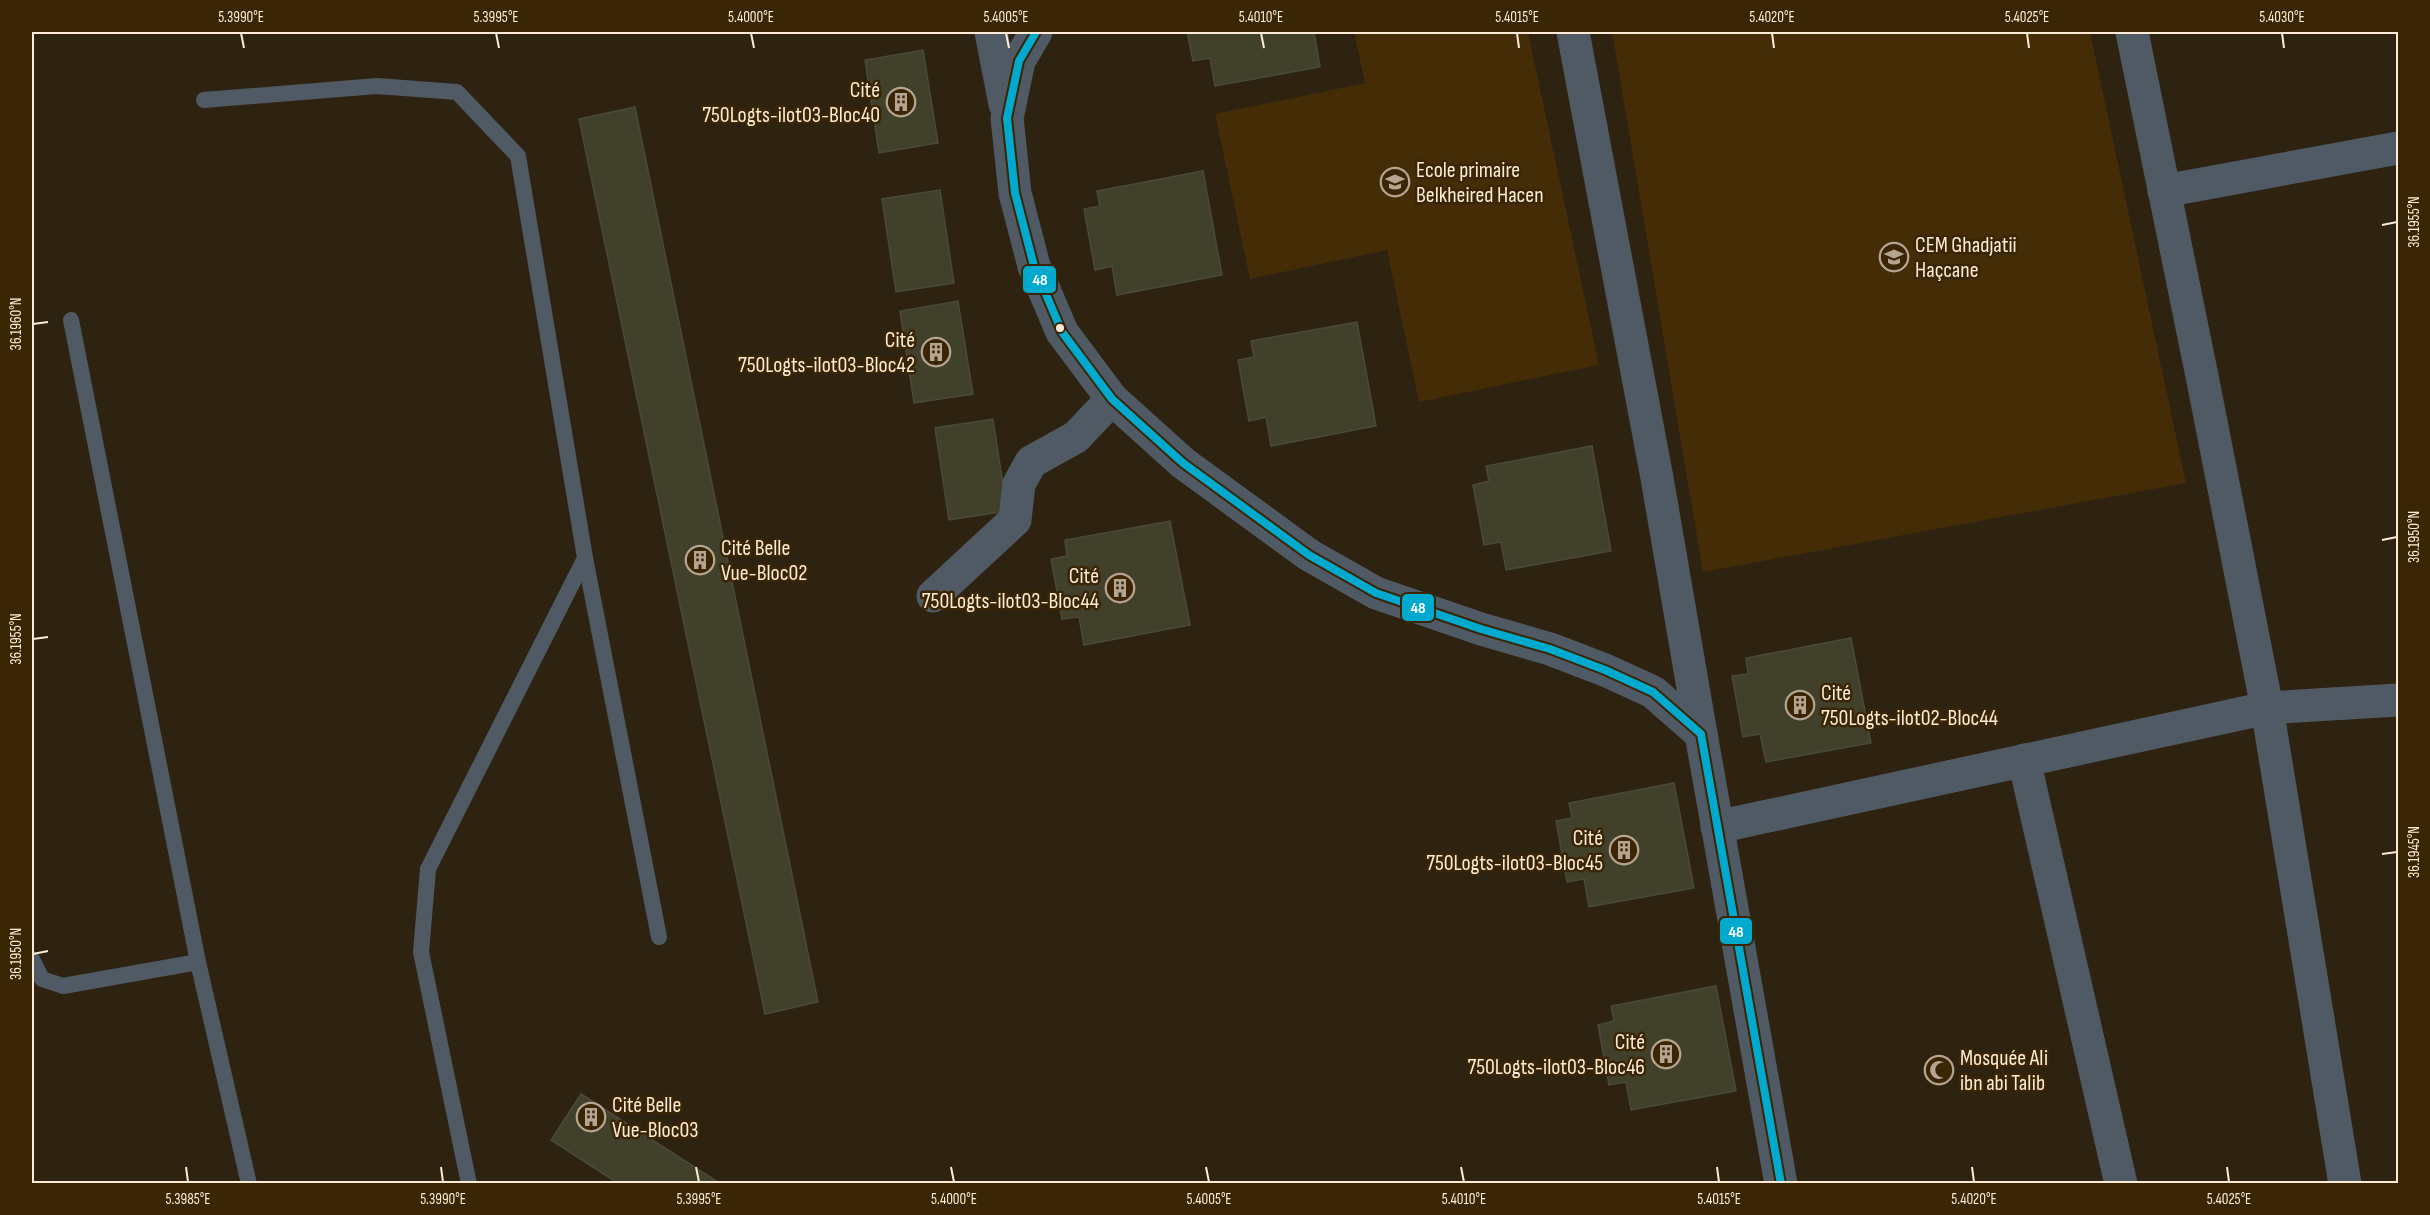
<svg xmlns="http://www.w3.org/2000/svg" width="2430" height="1215" font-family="'Sofia Sans Condensed',sans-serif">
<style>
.built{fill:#442c07}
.building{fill:#41412b;stroke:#4a4a39;stroke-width:1.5}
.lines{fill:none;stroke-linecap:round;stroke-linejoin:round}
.service{stroke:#505a65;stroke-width:16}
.minor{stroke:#505a65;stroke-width:33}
.bus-1-casing{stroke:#3a2505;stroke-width:12}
.bus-1{stroke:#00a9ce;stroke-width:8}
.ticks{fill:none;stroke:#fdebd5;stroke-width:2}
.bus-dot{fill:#fdebd5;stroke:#3a2505;stroke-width:2}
.labels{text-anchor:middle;stroke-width:5;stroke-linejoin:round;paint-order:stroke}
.poi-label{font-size:22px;fill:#fdebd5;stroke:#3a2505;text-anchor:start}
.line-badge{stroke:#3a2505;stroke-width:2}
.badge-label{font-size:16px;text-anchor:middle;font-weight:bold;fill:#fff}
.neatline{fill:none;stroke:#fdebd5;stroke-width:2}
.ticks-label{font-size:15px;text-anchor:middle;fill:#fdebd5}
</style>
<rect width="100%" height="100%" fill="#2e2211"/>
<g class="built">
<path d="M1354,32H1528L1599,365L1419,402L1387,250L1250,279L1215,114L1365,83Z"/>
<path d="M1612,32H2090L2186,483L1703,572Z"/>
</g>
<g class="building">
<path d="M1187,32H1314L1320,67L1215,86L1210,58L1193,61Z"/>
<path d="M923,50L938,143L879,153L865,60Z"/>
<path d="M635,107L818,1002L765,1014L579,119Z"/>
<path d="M1203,171L1222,275L1117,295L1112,266L1095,270L1084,209L1100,206L1097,191Z"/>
<path d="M940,190L954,283L896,292L882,199Z"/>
<path d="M958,301L973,394L914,403L900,311Z"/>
<path d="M1357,322L1376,426L1271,446L1266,417L1249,421L1238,360L1254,357L1251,341Z"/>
<path d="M993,419L1007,511L949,520L935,428Z"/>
<path d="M1592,446L1611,551L1506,570L1501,542L1484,545L1473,485L1489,481L1486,466Z"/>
<path d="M1170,521L1190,625L1084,645L1079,617L1062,619L1051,559L1067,556L1065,540Z"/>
<path d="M1851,638L1871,743L1766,762L1760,734L1743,737L1732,676L1748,674L1746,658Z"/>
<path d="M1674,783L1694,888L1589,907L1584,879L1567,882L1556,821L1572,818L1569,803Z"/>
<path d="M1716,986L1736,1091L1631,1110L1626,1082L1609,1085L1598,1025L1614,1021L1611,1006Z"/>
<path d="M581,1094L721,1184H619L551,1140Z"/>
</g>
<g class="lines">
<g class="service">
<path d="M204,100L377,86L457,92L518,156L585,558L659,937"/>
<path d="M71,320L198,962L249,1184"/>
<path d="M32,959L42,979L63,986L198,962"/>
<path d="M469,1184L421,952L428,869L585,558"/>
</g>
<g class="minor">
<path d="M991,32L1005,104"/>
<path d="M1036,32L1019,61L1007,118L1015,193L1034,266L1062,332L1112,399L1183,463L1309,555L1376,593L1481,629L1550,649L1605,670L1653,692L1701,734L1781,1184"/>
<path d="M1573,32L1657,478L1701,734"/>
<path d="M2132,32L2203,381L2267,708L2345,1184"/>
<path d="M2164,191L2398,148"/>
<path d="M933,596L1015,520L1019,484L1031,462L1076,437L1112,399"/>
<path d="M2024,760L2121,1184"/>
<path d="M1717,827L2267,708L2398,700"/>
</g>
<g class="bus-1-casing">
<path id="bus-1" d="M1036,32L1019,61L1007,118L1015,193L1034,266L1062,332L1112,399L1183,463L1309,555L1376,593L1481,629L1550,649L1605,670L1653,692L1701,734L1781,1184"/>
</g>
<use href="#bus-1" class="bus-1"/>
</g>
<path class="ticks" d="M241,33L244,48M496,33L499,48M751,33L754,48M1006,33L1009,48M1261,33L1264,48M1517,33L1519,48M1772,33L1774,48M2027,33L2029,48M2282,33L2284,48M2382,225L2397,222M33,324L48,322M2382,540L2397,537M33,639L48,637M2382,854L2397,852M33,954L48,951M186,1167L188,1182M441,1167L443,1182M696,1167L699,1182M951,1167L954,1182M1206,1167L1209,1182M1461,1167L1464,1182M1717,1167L1719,1182M1972,1167L1974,1182M2227,1167L2229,1182"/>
<defs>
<g id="building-ring" transform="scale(1.5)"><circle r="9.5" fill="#3a2505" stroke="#b5a590" stroke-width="1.5"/><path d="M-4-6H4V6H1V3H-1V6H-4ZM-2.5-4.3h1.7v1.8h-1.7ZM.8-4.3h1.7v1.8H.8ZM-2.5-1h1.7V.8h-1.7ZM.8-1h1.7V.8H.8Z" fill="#b5a590"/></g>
<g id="school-ring" transform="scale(1.5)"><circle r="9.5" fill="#3a2505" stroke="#b5a590" stroke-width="1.5"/><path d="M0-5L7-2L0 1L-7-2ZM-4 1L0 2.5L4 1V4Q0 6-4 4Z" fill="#b5a590"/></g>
<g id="university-ring" transform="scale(1.5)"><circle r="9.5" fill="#3a2505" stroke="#b5a590" stroke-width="1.5"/><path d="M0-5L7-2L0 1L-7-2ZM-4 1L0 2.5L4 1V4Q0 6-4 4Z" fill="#b5a590"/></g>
<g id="mosque-ring" transform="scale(1.5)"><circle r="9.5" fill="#3a2505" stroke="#b5a590" stroke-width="1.5"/><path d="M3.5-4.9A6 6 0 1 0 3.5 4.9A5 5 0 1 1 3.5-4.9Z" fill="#b5a590"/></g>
</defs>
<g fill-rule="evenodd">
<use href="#building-ring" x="901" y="102"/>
<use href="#school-ring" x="1395" y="182"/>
<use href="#university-ring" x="1894" y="257"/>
<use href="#building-ring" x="936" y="352"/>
<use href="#building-ring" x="700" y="560"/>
<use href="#building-ring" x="1120" y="588"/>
<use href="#building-ring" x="1800" y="705"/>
<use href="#building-ring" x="1624" y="850"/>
<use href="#building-ring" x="1666" y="1054"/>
<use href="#mosque-ring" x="1939" y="1070"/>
<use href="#building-ring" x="591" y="1117"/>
</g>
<circle class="bus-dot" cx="1060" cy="328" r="5"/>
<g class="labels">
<g class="poi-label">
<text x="880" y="97" text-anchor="end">Cité<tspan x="880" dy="25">750Logts-ilot03-Bloc40</tspan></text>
<text x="1416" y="177">Ecole primaire<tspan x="1416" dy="25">Belkheired Hacen</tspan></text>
<text x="1915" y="252">CEM Ghadjatii<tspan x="1915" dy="25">Haçcane</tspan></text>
<text x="915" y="347" text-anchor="end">Cité<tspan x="915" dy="25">750Logts-ilot03-Bloc42</tspan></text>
<text x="721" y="555">Cité Belle<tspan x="721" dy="25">Vue-Bloc02</tspan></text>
<text x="1099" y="583" text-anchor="end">Cité<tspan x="1099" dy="25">750Logts-ilot03-Bloc44</tspan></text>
<text x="1821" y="700">Cité<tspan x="1821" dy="25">750Logts-ilot02-Bloc44</tspan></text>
<text x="1603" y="845" text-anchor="end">Cité<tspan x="1603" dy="25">750Logts-ilot03-Bloc45</tspan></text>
<text x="1645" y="1049" text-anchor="end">Cité<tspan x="1645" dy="25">750Logts-ilot03-Bloc46</tspan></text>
<text x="1960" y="1065">Mosquée Ali<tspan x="1960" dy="25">ibn abi Talib</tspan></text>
<text x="612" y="1112">Cité Belle<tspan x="612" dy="25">Vue-Bloc03</tspan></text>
</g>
</g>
<g class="line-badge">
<rect x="1022" y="265" width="35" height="29" rx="6" fill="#00a9ce"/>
<rect x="1401" y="593" width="34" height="29" rx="6" fill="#00a9ce"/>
<rect x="1719" y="917" width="34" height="28" rx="6" fill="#00a9ce"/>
</g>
<g class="badge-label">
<text x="1040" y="285">48</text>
<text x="1418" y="613">48</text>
<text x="1736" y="937">48</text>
</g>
<rect width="2430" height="1215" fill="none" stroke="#3a2505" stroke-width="66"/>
<rect x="33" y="33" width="2364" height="1149" class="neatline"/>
<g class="ticks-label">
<text x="241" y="22">5.3990°E</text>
<text x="496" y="22">5.3995°E</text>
<text x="751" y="22">5.4000°E</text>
<text x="1006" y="22">5.4005°E</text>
<text x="1261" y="22">5.4010°E</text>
<text x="1517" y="22">5.4015°E</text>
<text x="1772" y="22">5.4020°E</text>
<text x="2027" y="22">5.4025°E</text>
<text x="2282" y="22">5.4030°E</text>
<text transform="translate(2414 222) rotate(-90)" y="5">36.1955°N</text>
<text transform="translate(16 324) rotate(-90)" y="5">36.1960°N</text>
<text transform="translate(2414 537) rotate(-90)" y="5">36.1950°N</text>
<text transform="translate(16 639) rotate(-90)" y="5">36.1955°N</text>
<text transform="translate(2414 852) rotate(-90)" y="5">36.1945°N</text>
<text transform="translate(16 954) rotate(-90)" y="5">36.1950°N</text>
<text x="188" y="1204">5.3985°E</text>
<text x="443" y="1204">5.3990°E</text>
<text x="699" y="1204">5.3995°E</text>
<text x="954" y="1204">5.4000°E</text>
<text x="1209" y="1204">5.4005°E</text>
<text x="1464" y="1204">5.4010°E</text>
<text x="1719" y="1204">5.4015°E</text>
<text x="1974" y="1204">5.4020°E</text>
<text x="2229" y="1204">5.4025°E</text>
</g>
</svg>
